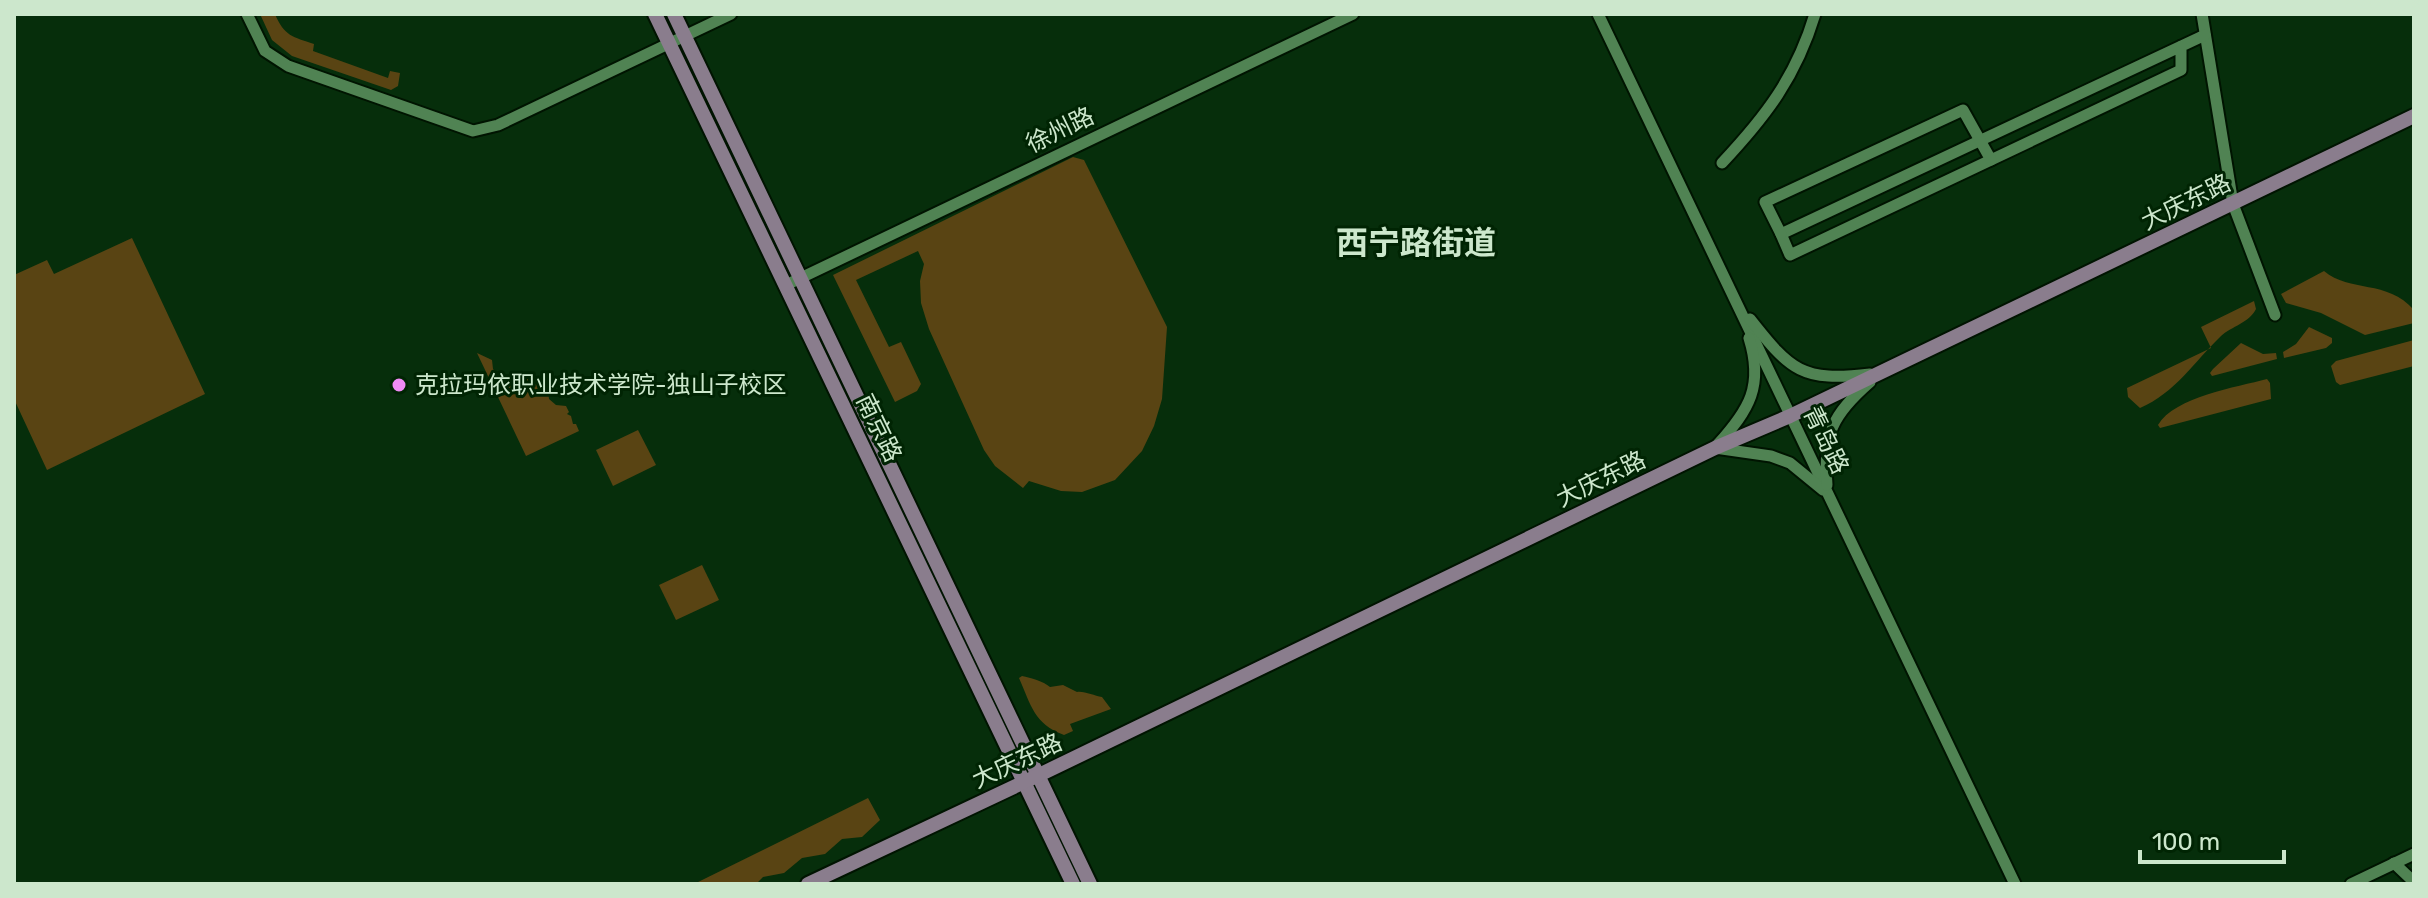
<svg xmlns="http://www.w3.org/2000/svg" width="2428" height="898" font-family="Rubik,'Noto Sans SC',sans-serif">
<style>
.green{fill:#594413}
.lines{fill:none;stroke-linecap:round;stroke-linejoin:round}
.minor-casing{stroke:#001401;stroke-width:15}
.major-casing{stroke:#001401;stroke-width:18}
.minor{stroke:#508353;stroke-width:11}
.major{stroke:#8a7d8d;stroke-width:14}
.poi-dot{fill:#f08bf5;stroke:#002403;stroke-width:3}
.labels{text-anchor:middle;stroke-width:6;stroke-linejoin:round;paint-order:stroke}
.street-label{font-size:24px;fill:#cce7cc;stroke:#002403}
.poi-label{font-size:24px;fill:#cce7cc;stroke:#002403;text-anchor:start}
.district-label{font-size:32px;font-weight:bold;fill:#cce7cc;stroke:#002403}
</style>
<rect width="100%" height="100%" fill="#062e0b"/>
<g class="green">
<path d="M260,14H275C284,36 293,37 314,44L313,51L388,78L390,71L400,73L398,86L391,90L292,56L272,40Z"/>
<path d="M1073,157L1084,160L1167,327L1162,399L1154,426L1142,451L1115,480L1082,492L1061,491L1029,481L1023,488L995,466L984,450L929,329L921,303L920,281L924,264L918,251L856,280L889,347L901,342L921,384L917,391L895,402L833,275Z"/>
<path d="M132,238L205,394L47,470L14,399V275L47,260L54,274Z"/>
<path d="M2324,271C2350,293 2387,279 2414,310V323L2365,335L2321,313L2286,303L2281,294Z"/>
<path d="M2254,301L2256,309C2249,323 2232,326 2221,336C2194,362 2175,393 2140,408L2128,397L2127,388L2211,348L2201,327Z"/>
<path d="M2309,327L2332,338V343L2326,348L2284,358L2283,352L2296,344Z"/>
<path d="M2414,340V366L2340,385L2336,382L2331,366L2336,361Z"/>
<path d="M2241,343L2263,354L2276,353L2277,359L2212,376L2210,373L2213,369Z"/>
<path d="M477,353L492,360L493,369L500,377L511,378L516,375L521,377L523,375L526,376L525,379H530L533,383L548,389L549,399L556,405L566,406L569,412L567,414L571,416L573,424H576L579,431L526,456Z"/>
<path d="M2267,379L2270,383L2271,399L2160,428L2158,425C2174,397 2237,387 2267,379Z"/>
<path d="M638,430L656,465L613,486L596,450Z"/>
<path d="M702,565L719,600L676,620L659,585Z"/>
<path d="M1022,676C1031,678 1043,681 1050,687L1063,685L1077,692C1085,691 1094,696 1102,697L1111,709L1070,724L1073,731L1064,735C1034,724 1031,705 1019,678Z"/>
<path d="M868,798L880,820L862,837L842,839L825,854L802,858L784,873L763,877L756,884H694Z"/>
</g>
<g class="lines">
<g class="minor-casing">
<g id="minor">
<path d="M247,14L265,51L288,66L473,131L498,125L731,14"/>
<path d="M1598,14L2015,884"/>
<path d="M2202,14L2233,204L2275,315"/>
<path d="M2181,46V70L1790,255L1781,234L2205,35"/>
<path d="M1722,163C1766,116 1796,77 1815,14"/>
<path d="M1781,234L1765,202L1963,110L1991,160"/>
<path d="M786,285L1353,14"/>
<path d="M1750,319C1791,371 1802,382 1870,374"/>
<path d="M1718,444C1749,410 1764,386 1749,338"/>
<path d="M1715,448L1771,456L1790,463L1823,490"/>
<path d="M1827,485C1823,434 1832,415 1870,382"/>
<path d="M2394,863L2414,882"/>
<path d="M2351,884L2414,854"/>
</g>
</g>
<g class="major-casing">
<g id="major">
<path d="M655,14L1073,884"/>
<path d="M674,14L1090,884"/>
<path d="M808,884L1039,775L1715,448L1790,416L2414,116"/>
</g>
</g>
<use href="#minor" class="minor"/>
<use href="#major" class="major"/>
</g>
<circle class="poi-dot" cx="399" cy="385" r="8"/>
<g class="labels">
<g class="street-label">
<text transform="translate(1060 130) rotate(-26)" y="8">徐州路</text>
<text transform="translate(2186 202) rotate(-26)" y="8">大庆东路</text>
<text transform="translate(879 428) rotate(64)" y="8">南京路</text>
<text transform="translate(1826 440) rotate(64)" y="8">青岛路</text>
<text transform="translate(1601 479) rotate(-26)" y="8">大庆东路</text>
<text transform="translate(1017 761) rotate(-25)" y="8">大庆东路</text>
</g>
<g class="poi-label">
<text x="415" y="393">克拉玛依职业技术学院-独山子校区</text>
</g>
<g class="district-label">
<text x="1416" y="254">西宁路街道</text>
</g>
</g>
<rect width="2428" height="898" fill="none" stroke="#cce7cc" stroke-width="32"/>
<path d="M2140 850v12h144v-12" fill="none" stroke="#cce7cc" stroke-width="4"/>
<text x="2152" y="850" font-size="24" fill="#cce7cc" stroke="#002403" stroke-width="6" paint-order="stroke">100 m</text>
</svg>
